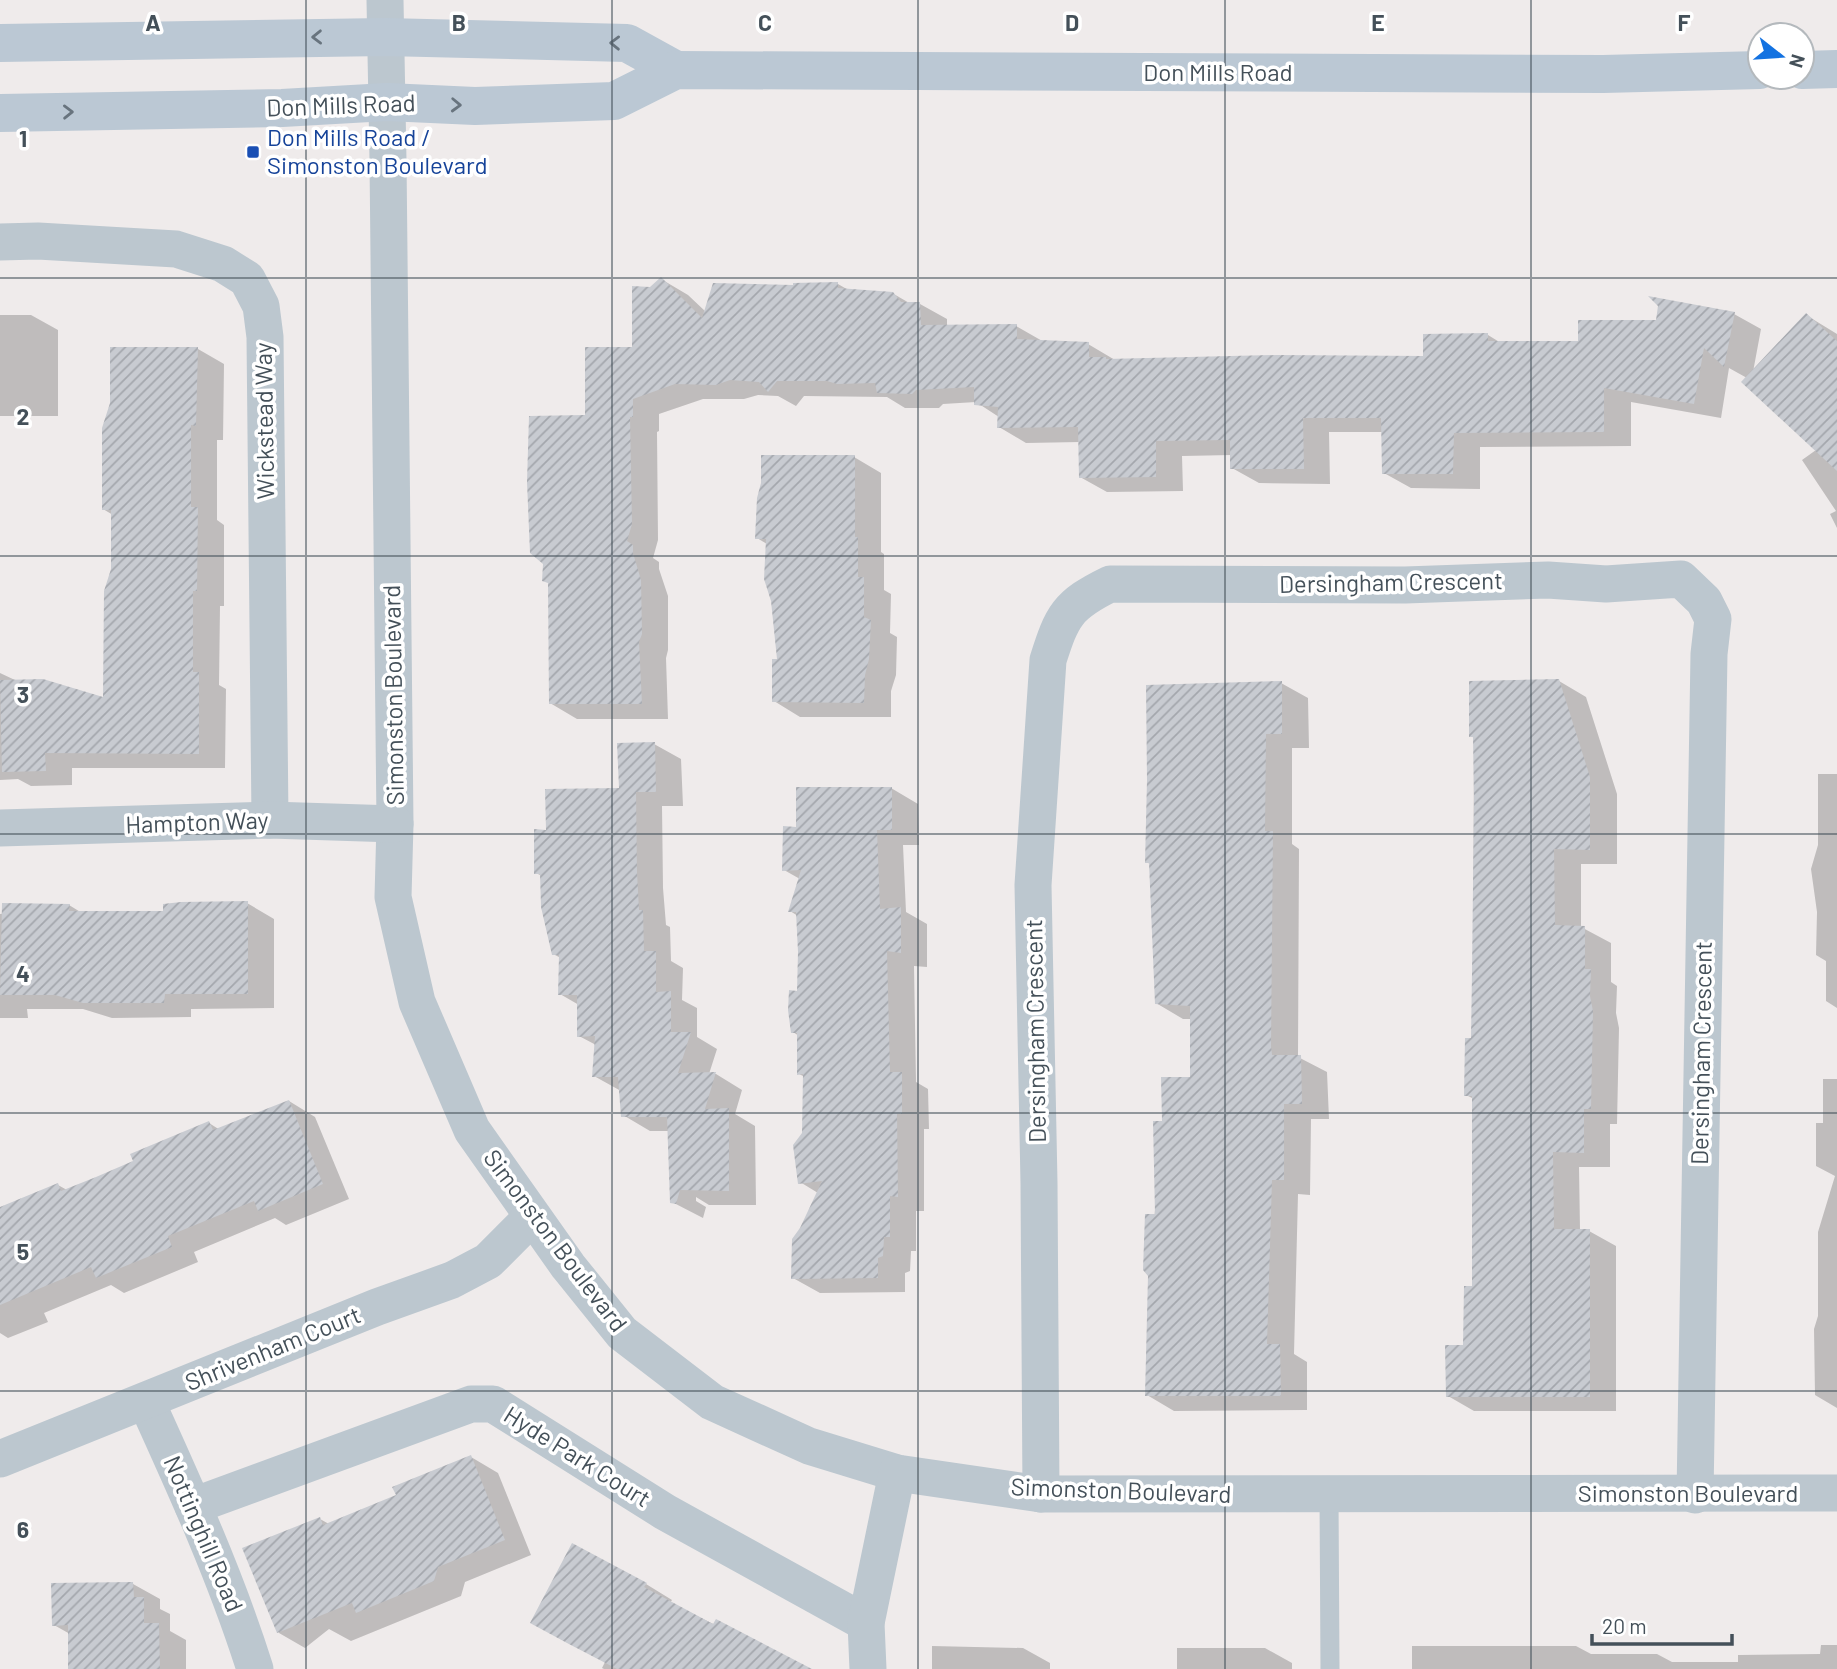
<svg xmlns="http://www.w3.org/2000/svg" width="1837" height="1669" font-family="Barlow,sans-serif">
<style>
.shadow{fill:#0003}
.building{fill:url(#building-hatch)}
.lines{fill:none;stroke-linecap:round;stroke-linejoin:round}
.lane{stroke:#bcc7cf;stroke-width:19}
.street{stroke:#bcc7cf;stroke-width:37}
.secondary{stroke:#bbc8d4;stroke-width:38}
.oneway{stroke:#68747e}
.grid{fill:none;stroke:#445059;stroke-width:2;stroke-opacity:0.55}
.transit-dot{fill:#1a4fb4;stroke:#fff;stroke-width:2.5}
.labels{text-anchor:middle;stroke-width:7;stroke-linejoin:round;paint-order:stroke}
.street-label{font-size:24px;fill:#445059;stroke:#fff}
.transit-label{font-size:24px;fill:#164399;stroke:#fff;text-anchor:start}
.grid-label{font-size:23px;text-anchor:middle;font-weight:bold;fill:#445059;stroke:#fff;stroke-width:7;stroke-linejoin:round;paint-order:stroke}
</style>
<defs>
<pattern id="building-hatch" width="6" height="6" patternUnits="userSpaceOnUse" patternTransform="scale(1.75)"><rect width="6" height="6" fill="#c8cbd1"/><path d="M-1 1l2-2M0 6l6-6M5 7l2-2" fill="none" stroke="#a4a7ad"/></pattern>
</defs>
<rect width="100%" height="100%" fill="#efebeb"/>
<g class="shadow">
<path d="M661,279L688,295L706,312L795,287L838,284L850,291L892,293L911,304H920L947,319V326H1016L1044,342L1088,344L1115,360L1424,358L1488,335L1501,343L1580,342L1657,322L1734,314L1761,329L1753,372L1806,315L1837,334V528L1830,514L1836,511L1802,460L1816,450L1747,378L1729,368L1721,418L1631,402V446L1480,447V489L1411,488L1384,473L1383,432H1329L1330,484L1259,483L1232,468V455L1182,456L1183,491L1107,492L1080,477V442L1026,443L999,427V417L976,402L943,404L939,408H905L887,397L804,396L796,406L778,396L758,395L744,399H703L659,414V431L657,432L658,540L653,558L659,562V569L668,596V650L666,658L668,719H577L550,703L587,417L634,349L650,289Z"/>
<path d="M0,315H31L58,330V416H0Z"/>
<path d="M198,349L224,364L223,440H217V520L224,525V606H220L219,685L226,689L225,768H72V785L31,786L18,779L0,780V673L17,681L105,700L112,569L113,515L103,509Z"/>
<path d="M854,457L881,473V552L884,554V590L891,594L890,633L897,637L896,675L891,691V717H800L774,701L778,661L767,544L757,538Z"/>
<path d="M1559,681L1586,697L1617,794V864H1581V927L1611,943V982L1617,986L1616,1013L1619,1028L1617,1124H1610V1167H1579L1580,1230L1589,1231L1616,1246V1411H1474L1448,1396L1465,1346L1474,1288V1099L1466,1095L1473,1039L1474,738L1471,736Z"/>
<path d="M1281,683L1308,698L1309,748H1292V844L1299,849L1298,1057L1327,1072L1329,1119H1311L1310,1195L1298,1194L1294,1354L1307,1362V1410L1174,1411L1147,1395L1149,1275L1163,1123L1192,1079V1019H1183L1156,1003L1151,865L1147,862Z"/>
<path d="M654,744L681,759L683,806H662L663,888L666,925L670,927L671,961L683,968L682,1000L697,1008V1037L717,1049L709,1074H716L742,1090L735,1114L755,1126L756,1205H709L696,1197V1201L706,1207L703,1218L672,1202L669,1131H650L623,1115L621,1091L594,1076L596,1045L579,1036V1005L560,994L561,958L553,954L542,876L536,873L547,831L621,790Z"/>
<path d="M1818,774H1837V1008L1826,1001V961L1816,955L1817,912L1811,869L1818,845Z"/>
<path d="M891,788L918,804L919,845H903L906,912L927,924V967L914,966L916,1082L928,1089L929,1129H924V1211H916V1251H911L910,1271L905,1273V1292L820,1293L793,1278L818,1193L800,1182L804,1134L805,1077L799,1074V1036L793,1032L799,993L798,916L790,911L800,879L784,870L798,829Z"/>
<path d="M247,903L274,919V1008L191,1009V1017L112,1018L83,1009H27L28,1018H0V914L69,905L82,913H164Z"/>
<path d="M1823,1079H1837V1408L1815,1395L1814,1329L1818,1316V1232L1835,1176L1816,1166V1123H1823Z"/>
<path d="M289,1101L315,1117L349,1199L286,1225L275,1218L194,1252L198,1262L124,1293L111,1285L44,1313L48,1322L8,1338L0,1333V1208L58,1185L67,1190L135,1162L209,1123L220,1130Z"/>
<path d="M471,1457L498,1473L531,1555L465,1582L461,1596L351,1641L329,1629L305,1648L279,1633L244,1549L320,1519L329,1524L398,1496Z"/>
<path d="M133,1584L160,1599V1609L170,1614V1631L186,1640V1669H70V1634L54,1625Z"/>
<path d="M646,1584L672,1600L670,1603L806,1669H604L602,1668L605,1662L559,1638Z"/>
<path d="M1821,1645H1837V1669H1412V1646H1576L1591,1654H1657L1672,1662H1738V1655L1820,1654Z"/>
<path d="M932,1646L1023,1648L1050,1663V1669H932Z"/>
<path d="M1177,1648H1265L1292,1663V1669H1177Z"/>
</g>
<g class="building">
<path d="M661,277L702,318L713,283L793,285V283L838,282V288L893,292L901,302H920L921,325L1017,324V339L1089,342V357H1106V359L1277,355L1423,356V334L1488,333V341H1578V320H1656L1658,306L1648,296L1735,312L1724,367L1704,348L1694,404L1604,388V432L1454,433L1453,474H1382L1381,418H1303L1304,469H1230V440L1156,441V477L1079,478L1078,427L997,428L998,407L974,405V387L916,390L912,394L877,393L875,383L837,384L827,381H777L768,392L759,382L730,380L716,385L675,384L633,399V417H630L632,524L627,541L633,545V553L641,580L642,634L639,642L642,704H549L548,583L542,581L543,564L530,553L527,482L529,416L585,415V347H632V286L650,287Z"/>
<path d="M1806,313L1837,341V471L1741,382Z"/>
<path d="M110,347H198L196,426L191,425V507H198L197,591H193V672H199V754L45,753L46,771L2,772L0,680L43,679L103,697L104,591L111,569V510H102V428L110,403Z"/>
<path d="M761,455H855V537H858V577H864V617L871,620L869,659L865,675L864,703L772,702V659H777L771,601L764,579L766,539H755L757,498L761,483Z"/>
<path d="M1559,679L1590,777V850L1554,849L1555,925L1585,926V969H1591L1590,996L1593,1011L1591,1109H1584V1153L1553,1152L1554,1229H1590V1397H1446L1445,1345H1463L1464,1286H1472V1096H1464L1465,1038H1471L1472,973L1474,798L1473,737H1469V681Z"/>
<path d="M1282,681V734H1266L1265,831H1273L1271,1046L1272,1055H1301L1302,1104H1284V1180H1272L1267,1344H1280L1281,1396H1145L1148,1276L1143,1270L1145,1214H1155L1153,1121H1162L1161,1077H1190V1006L1155,1004L1149,863H1145L1147,780L1146,685Z"/>
<path d="M655,742L656,792H636L637,872L639,910H643L644,951H656V992L671,991V1032H691L678,1073L716,1072L705,1109L729,1108V1191L680,1190L676,1204L670,1203L667,1117H621L618,1077H592L595,1036L577,1037V995H558L559,955H552L541,907L540,874H534V829L546,830L545,789L619,788L617,743Z"/>
<path d="M796,787H892V830H877L880,909L901,907V953L887,951L890,1072H902V1114H897L898,1197L890,1196V1237H884L883,1256L878,1258V1278L791,1279L792,1239L800,1228L822,1181L798,1184L793,1145L802,1133L803,1074L797,1075V1033H791L788,1010L789,990L797,991L798,952L796,912H788L801,870L782,871L783,826L796,827Z"/>
<path d="M248,901V994H165L164,1003H83L55,995H0L2,903L70,904L69,911H163V904L181,902Z"/>
<path d="M289,1100L323,1184L258,1211L254,1201L168,1236L172,1247L96,1278L91,1267L0,1305V1207L58,1183L61,1191L96,1177L133,1161L130,1154L209,1121L213,1130Z"/>
<path d="M471,1455L505,1540L438,1567L434,1581L356,1613L352,1603L277,1633L242,1548L320,1517L323,1525L396,1495L392,1487Z"/>
<path d="M572,1543L647,1583L644,1587L713,1624L716,1619L812,1669H617L567,1643L530,1623Z"/>
<path d="M133,1582L134,1597H144V1623H159L160,1669H68V1625L52,1626L51,1583Z"/>
</g>
<g class="lines">
<path class="lane" d="M1329,1495L1330,1669"/>
<g class="street">
<path d="M385,0L388,160L395,824L393,897L417,1002L472,1130L568,1266L622,1333L712,1402L809,1446L897,1473L1041,1494L1837,1493"/>
<path d="M0,242L38,241L176,249L223,264L247,279L261,306L265,337L270,820"/>
<path d="M0,828L270,820L395,824"/>
<path d="M146,1401C186,1489 226,1577 255,1669"/>
<path d="M0,1459L377,1307L452,1280L488,1261L532,1217"/>
<path d="M1041,1494L1039,1183L1033,885L1048,660C1062,616 1067,605 1110,584L1405,585L1548,580L1606,584L1681,579L1704,601L1713,619L1709,654L1695,1495"/>
<path d="M193,1506L471,1404H493L665,1512L866,1623"/>
<path d="M868,1669L866,1623L897,1473"/>
</g>
<g class="secondary">
<path d="M0,43L385,37L627,43L676,70"/>
<path d="M1802,70L1837,69"/>
<path d="M0,113L282,108L387,102L475,106L614,101L676,70L1603,74L1760,70"/>
</g>
</g>
<defs><path id="oneway-chevron" d="M-2-3.5L2.5 0L-2 3.5" fill="none" stroke-width="1.6" stroke-linecap="round" stroke-linejoin="round" transform="scale(1.75)"/></defs>
<g class="oneway">
<use href="#oneway-chevron" transform="translate(317 37) rotate(179)"/>
<use href="#oneway-chevron" transform="translate(615 43) rotate(-179)"/>
<use href="#oneway-chevron" transform="translate(456 105) rotate(2)"/>
<use href="#oneway-chevron" transform="translate(68 112) rotate(-1)"/>
</g>
<path class="grid" d="M306,0V1669M612,0V1669M918,0V1669M1225,0V1669M1531,0V1669M0,278H1837M0,556H1837M0,834H1837M0,1113H1837M0,1391H1837"/>
<rect class="transit-dot" x="246" y="145" width="14" height="14" rx="3.5"/>
<g class="labels">
<g class="street-label">
<text x="1218" y="81">Don Mills Road</text>
<text transform="translate(341 106) rotate(-2)" y="8">Don Mills Road</text>
<text transform="translate(265 421) rotate(-91)" y="8">Wickstead Way</text>
<text transform="translate(1391 583) rotate(-1)" y="8">Dersingham Crescent</text>
<text transform="translate(394 695) rotate(-91)" y="8">Simonston Boulevard</text>
<text transform="translate(197 823) rotate(-2)" y="8">Hampton Way</text>
<text transform="translate(1036 1031) rotate(-91)" y="8">Dersingham Crescent</text>
<text transform="translate(1702 1053) rotate(-89)" y="8">Dersingham Crescent</text>
<text transform="translate(555 1241) rotate(53)" y="8">Simonston Boulevard</text>
<text transform="translate(273 1349) rotate(-22)" y="8">Shrivenham Court</text>
<text transform="translate(577 1457) rotate(32)" y="8">Hyde Park Court</text>
<text transform="translate(1121 1491) rotate(2)" y="8">Simonston Boulevard</text>
<text x="1688" y="1502">Simonston Boulevard</text>
<text transform="translate(203 1534) rotate(67)" y="8">Nottinghill Road</text>
</g>
<g class="transit-label">
<text x="267" y="146">Don Mills Road /<tspan x="267" dy="28">Simonston Boulevard</tspan></text>
</g>
</g>
<g class="grid-label">
<text x="153" y="31">A</text>
<text x="459" y="31">B</text>
<text x="765" y="31">C</text>
<text x="1072" y="31">D</text>
<text x="1378" y="31">E</text>
<text x="1684" y="31">F</text>
<text x="23" y="147">1</text>
<text x="23" y="425">2</text>
<text x="23" y="703">3</text>
<text x="23" y="982">4</text>
<text x="23" y="1260">5</text>
<text x="23" y="1538">6</text>
</g>
<g transform="translate(1781 56) rotate(107)"><circle r="33" fill="#ffffff" stroke="#b4b9bd" stroke-width="2"/>
<path d="M0-5L12 26L0 18L-12 26Z" fill="#1372e1"/>
<text y="-10" font-size="19" font-weight="bold" text-anchor="middle" fill="#445059">N</text>
</g>
<path d="M1592 1634v10h140v-10" fill="none" stroke="#445059" stroke-width="3.5"/>
<text x="1602" y="1634" font-size="21" fill="#445059" stroke="#ffffff" stroke-width="5" paint-order="stroke">20 m</text>
</svg>
